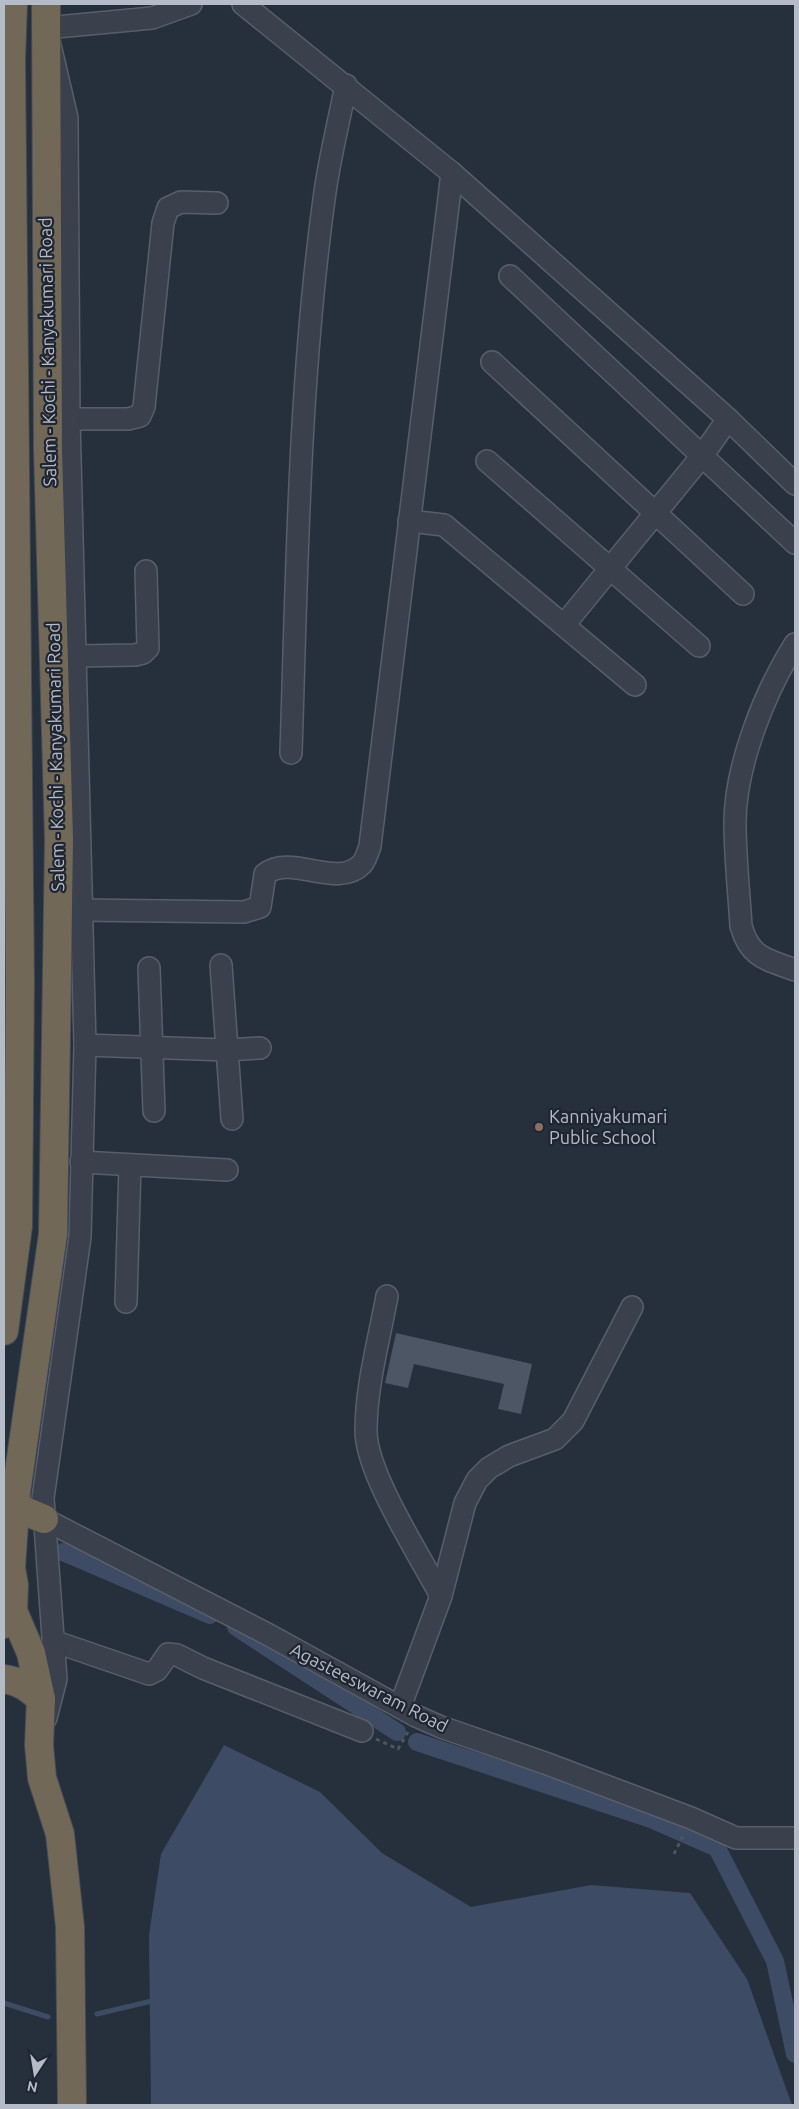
<svg xmlns="http://www.w3.org/2000/svg" width="799" height="2109" font-family="Ubuntu,sans-serif">
<style>
.water{fill:#3d4c64}
.lines{fill:none;stroke-linecap:round;stroke-linejoin:round}
.stream{stroke:#3d4c64;stroke-width:5}
.canal{stroke:#3d4c64;stroke-width:18}
.building{fill:#4c5665}
.minor-casing{stroke:#585f6a;stroke-width:24}
.highway-casing{stroke:#454c57;stroke-width:30}
.path{stroke:#48595c;stroke-width:3;stroke-dasharray:4 4;stroke-linecap:butt}
.minor{stroke:#3a414c;stroke-width:21}
.highway{stroke:#726857;stroke-width:28}
.education-dot{fill:#8d6e63;stroke:#1f2631;stroke-width:2}
.labels{text-anchor:middle;stroke-width:4.5;stroke-linejoin:round;paint-order:stroke}
.street-label{font-size:18px;fill:#b5bcc8;stroke:#1f2631}
.poi-label{font-size:18px;fill:#b5bcc8;stroke:#1f2631;text-anchor:start}
</style>
<rect width="100%" height="100%" fill="#262f3c"/>
<path class="water" d="M224,1745L320,1792L382,1853L471,1907L591,1885L690,1893L747,1979L792,2105H151L149,1935L161,1854Z"/>
<g class="lines">
<g class="stream">
<path d="M4,2003L48,2017"/>
<path d="M97,2014L156,2000"/>
</g>
<g class="canal">
<path d="M63,1552L210,1615"/>
<path d="M236,1627L397,1732"/>
<path d="M417,1742L651,1819L717,1848L775,1961L795,2054"/>
</g>
</g>
<path class="building" d="M396,1333L532,1364L521,1414L498,1409L504,1384L414,1364L408,1388L385,1383Z"/>
<g class="lines">
<g class="minor-casing">
<g id="minor">
<path d="M243,4L452,173L728,419L795,484"/>
<path d="M510,276L795,543"/>
<path d="M492,362L743,594"/>
<path d="M69,419H128L140,416L144,407L163,223L168,208L181,202L217,203"/>
<path d="M487,461L699,646"/>
<path d="M409,521L444,525L635,685"/>
<path d="M564,625L702,456L728,419"/>
<path d="M795,644C765,691 735,766 735,823C735,857 739,892 741,926C750,958 766,959 795,970"/>
<path d="M76,656L135,655L143,653L148,648L146,571"/>
<path d="M291,753C297,566 299,378 325,192C330,156 339,121 346,85"/>
<path d="M80,910L244,912L260,907L265,874C292,853 337,890 362,864C366,859 368,852 370,846L452,173"/>
<path d="M221,965L232,1119"/>
<path d="M149,968L154,1111"/>
<path d="M85,1045L226,1050L260,1048"/>
<path d="M81,1162L227,1170"/>
<path d="M387,1296C379,1340 366,1386 366,1431C366,1473 420,1556 441,1596"/>
<path d="M126,1302L130,1165"/>
<path d="M44,1519L269,1635L416,1716L441,1727L545,1763L691,1818L736,1838H795"/>
<path d="M53,1641L149,1674L157,1670L168,1654L177,1655L203,1668L362,1731"/>
<path d="M400,1707L441,1596L465,1503L477,1480L489,1468L509,1456L555,1439L573,1421L632,1307"/>
<path d="M46,1718L56,1679L43,1498L80,1237L85,1045L69,419L67,118L46,28L152,18L191,4"/>
</g>
</g>
<g class="highway-casing">
<g id="highway">
<path d="M4,1331L18,1226L20,982L11,60L13,4"/>
<path d="M4,1506L15,1507L44,1519"/>
<path d="M13,1611L31,1653L41,1699L39,1745L42,1778L60,1834L70,1927L72,2105"/>
<path d="M4,1624L13,1611L14,1585L11,1568L16,1493L53,1234L59,839L48,451L46,4"/>
<path d="M4,1679C20,1681 30,1689 41,1699"/>
</g>
</g>
<g class="path">
<path d="M376,1739L398,1749L408,1732"/>
<path d="M674,1854L684,1834"/>
</g>
<use href="#minor" class="minor"/>
<use href="#highway" class="highway"/>
</g>
<circle class="education-dot" cx="539" cy="1127" r="5"/>
<g class="labels">
<g class="street-label">
<text transform="translate(48 352) rotate(-91)" y="6">Salem - Kochi - Kanyakumari Road</text>
<text transform="translate(56 757) rotate(-91)" y="6">Salem - Kochi - Kanyakumari Road</text>
<text transform="translate(369 1688) rotate(27)" y="6">Agasteeswaram Road</text>
</g>
<g class="poi-label">
<text x="549" y="1123">Kanniyakumari<tspan x="549" dy="21">Public School</tspan></text>
</g>
</g>
<rect width="799" height="2109" fill="none" stroke="#b5bcc8" stroke-width="10"/>
<g transform="translate(35 2074) rotate(192)" stroke="#1f2631" stroke-width="4" paint-order="stroke">
<path d="M0-4L9 19L0 12L-9 19Z" fill="#b5bcc8"/>
<text y="-8" font-size="14" font-weight="bold" text-anchor="middle" fill="#b5bcc8">N</text>
</g>
</svg>
